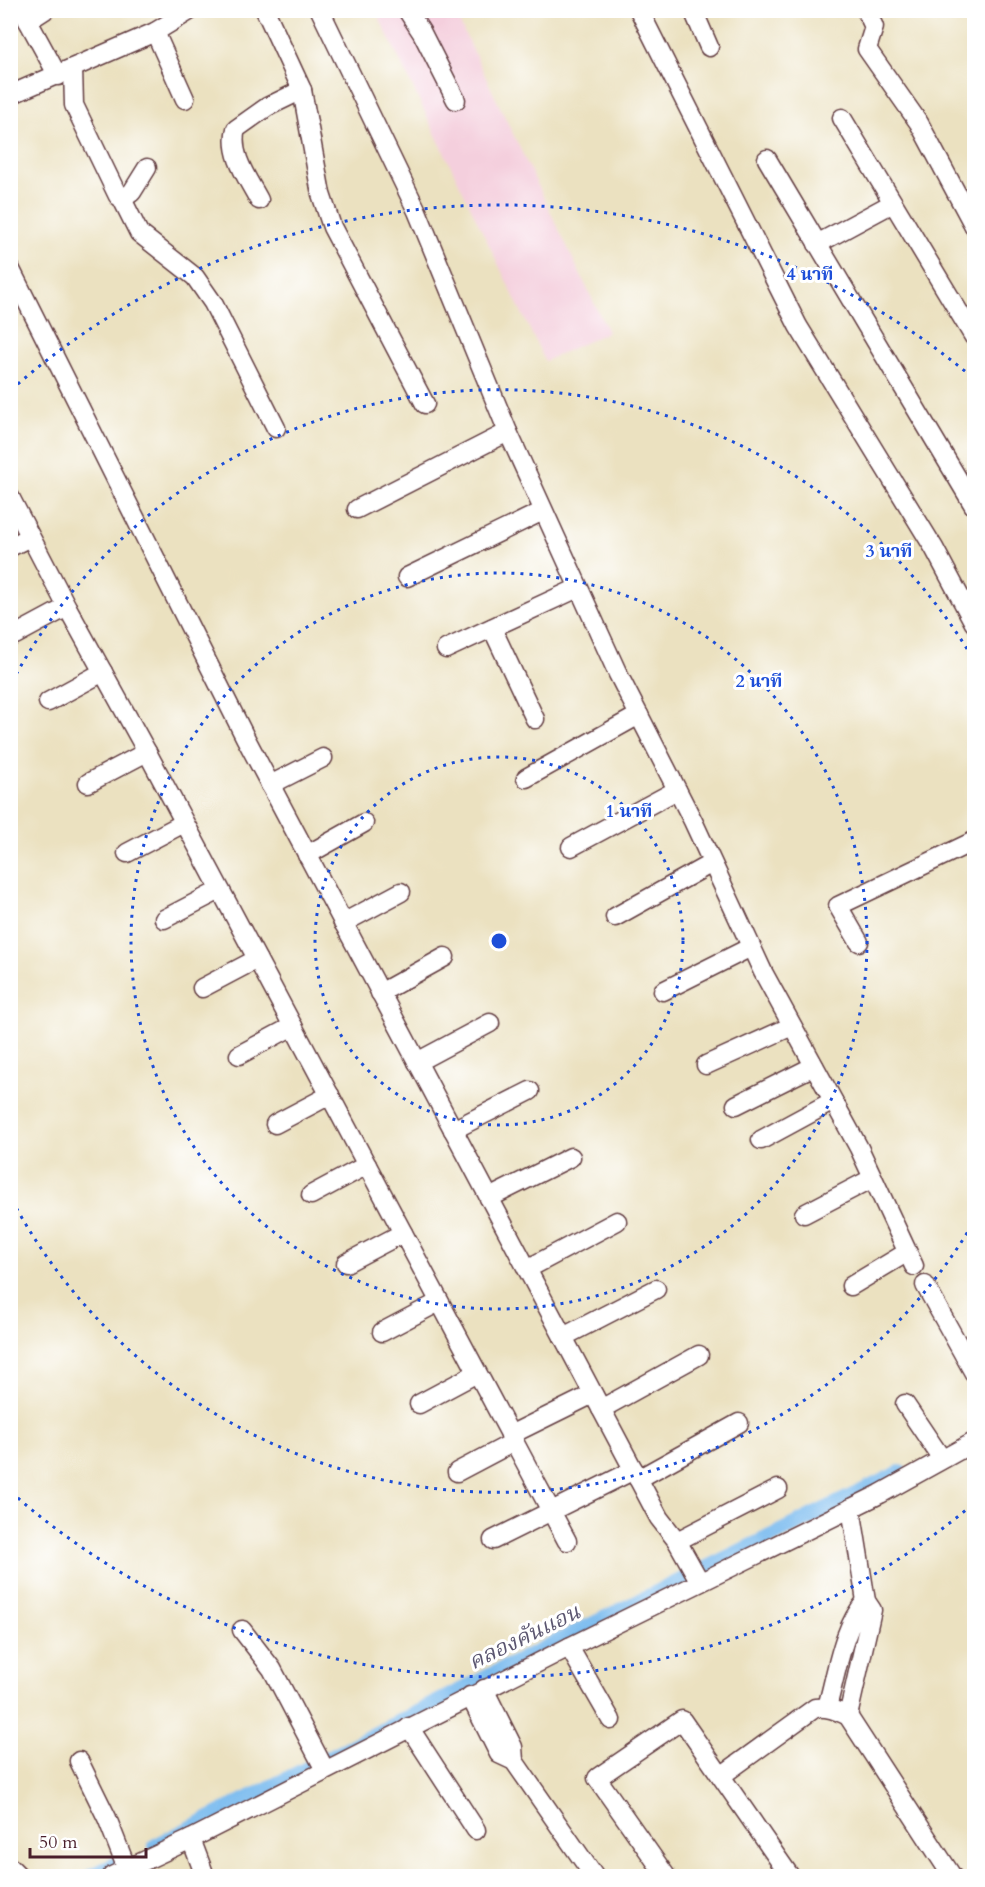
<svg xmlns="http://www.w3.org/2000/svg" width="985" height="1887" font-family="Cardo,'Noto Serif Thai',serif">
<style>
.built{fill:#f4cfdd}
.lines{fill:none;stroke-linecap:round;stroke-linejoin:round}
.canal{stroke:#7bbcef;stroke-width:16}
.minor-casing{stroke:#623c41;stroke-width:21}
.minor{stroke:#fff;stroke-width:18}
.ring{fill:none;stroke:#1d4ed8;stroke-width:3;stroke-dasharray:3 6}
.labels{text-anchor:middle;stroke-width:6;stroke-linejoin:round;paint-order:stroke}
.water-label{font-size:22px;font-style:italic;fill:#5b5670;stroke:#fff}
.centre{fill:#1d4ed8;stroke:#fff;stroke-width:3}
.ring-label{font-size:18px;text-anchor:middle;font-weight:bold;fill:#1d4ed8;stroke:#fff;stroke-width:6;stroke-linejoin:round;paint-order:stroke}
</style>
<rect width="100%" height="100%" fill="#fff"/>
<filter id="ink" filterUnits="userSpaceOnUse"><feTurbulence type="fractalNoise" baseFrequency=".0167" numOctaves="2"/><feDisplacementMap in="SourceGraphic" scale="12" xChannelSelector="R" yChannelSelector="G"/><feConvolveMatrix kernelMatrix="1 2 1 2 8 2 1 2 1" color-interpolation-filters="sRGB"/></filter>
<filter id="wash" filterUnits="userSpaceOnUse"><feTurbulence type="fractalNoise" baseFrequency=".008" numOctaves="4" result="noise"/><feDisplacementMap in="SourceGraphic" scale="24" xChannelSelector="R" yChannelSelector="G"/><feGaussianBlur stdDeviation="1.35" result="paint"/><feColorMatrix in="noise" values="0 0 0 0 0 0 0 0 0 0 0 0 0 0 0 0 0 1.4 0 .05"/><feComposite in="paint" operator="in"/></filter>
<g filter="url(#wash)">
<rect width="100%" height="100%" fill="#ebe1c0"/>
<path class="built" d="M376,11H454L608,332L545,361Z"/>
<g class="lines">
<g class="canal">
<path d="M156,1846L531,1655L900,1473"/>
<path d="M92,1876L124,1861"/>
</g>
</g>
</g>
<g filter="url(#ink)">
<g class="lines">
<g class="minor-casing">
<g id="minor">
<path d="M22,10L58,76"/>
<path d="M265,10L302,90L321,194L332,227L425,404"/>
<path d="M320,10L417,211L508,432L618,674L693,821L763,972L859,1148L914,1266"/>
<path d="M407,10L422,33L456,100"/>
<path d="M639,10L798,326L934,548L974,623"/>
<path d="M693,10L709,47"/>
<path d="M866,10L874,27L867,49L919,123L974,226"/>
<path d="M28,21L45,10"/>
<path d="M155,32L185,99"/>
<path d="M73,68L74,105L118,196L124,198L132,192L147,168"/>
<path d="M10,95L155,32L191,10"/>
<path d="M842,118L974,337"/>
<path d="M767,159L974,506"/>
<path d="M122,199L139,233L195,277L213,303L276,428"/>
<path d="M259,200C248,179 229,154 236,129L267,107L302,90"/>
<path d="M817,244L893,203"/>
<path d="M10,268L245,737L659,1518L677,1541L700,1582"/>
<path d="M10,497L67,607L147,752L567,1541"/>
<path d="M357,509L508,432"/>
<path d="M10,547L30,537"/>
<path d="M407,577L543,511"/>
<path d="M492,628L535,719"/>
<path d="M15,635L67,607"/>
<path d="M446,649L578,588"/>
<path d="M48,702L103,672"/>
<path d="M526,778L639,715"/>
<path d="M88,783L147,752"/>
<path d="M270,785L323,758"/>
<path d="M571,847L677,790"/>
<path d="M127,853L184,823"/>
<path d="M307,855L364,823"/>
<path d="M615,917L712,863"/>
<path d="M164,919L220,890"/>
<path d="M343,923L401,892"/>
<path d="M859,942L838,906L974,841"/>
<path d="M202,988L257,959"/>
<path d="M663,991L751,947"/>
<path d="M380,993L445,957"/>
<path d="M239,1055L293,1026"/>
<path d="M417,1062L490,1023"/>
<path d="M706,1065L792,1026"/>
<path d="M736,1105L814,1066"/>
<path d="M275,1124L330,1095"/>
<path d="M453,1130L530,1091"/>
<path d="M761,1140L833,1101"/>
<path d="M311,1195L367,1165"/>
<path d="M489,1198L571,1157"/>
<path d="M804,1214L873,1178"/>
<path d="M346,1263L403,1233"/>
<path d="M527,1269L617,1221"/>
<path d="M925,1285L974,1373"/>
<path d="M851,1286L906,1253"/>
<path d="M382,1332L439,1302"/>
<path d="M563,1337L656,1289"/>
<path d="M419,1404L477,1373"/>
<path d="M905,1404L942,1459"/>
<path d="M601,1409L699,1355"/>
<path d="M510,1435L593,1394"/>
<path d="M457,1472L514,1442"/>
<path d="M638,1479L739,1423"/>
<path d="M493,1540L634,1470"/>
<path d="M677,1541L778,1489"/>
<path d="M242,1630L272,1669L325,1770"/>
<path d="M569,1647L611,1720"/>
<path d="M484,1689L513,1747L514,1761"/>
<path d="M470,1696L499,1754L514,1761L594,1876"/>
<path d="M827,1707C837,1672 842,1628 866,1601"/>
<path d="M848,1716L872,1610L866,1601L851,1508"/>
<path d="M409,1727L476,1830"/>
<path d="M79,1761L107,1818L127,1869"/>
<path d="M721,1776L815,1708C828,1707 836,1710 848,1716L952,1876"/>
<path d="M191,1839L205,1876"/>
<path d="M10,1867L19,1876"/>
<path d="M112,1876L191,1839L569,1647L880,1494L974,1442"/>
<path d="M666,1876L597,1778L682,1720L790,1876"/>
</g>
</g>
<use href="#minor" class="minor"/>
</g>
</g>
<g class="ring">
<circle cx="499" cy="941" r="184"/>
<circle cx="499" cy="941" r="368"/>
<path d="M972 1225A552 552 0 0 1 12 1200M12 682A552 552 0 0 1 972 657"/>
<path d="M972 1505A736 736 0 0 1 11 1492M11 390A736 736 0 0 1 972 377"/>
</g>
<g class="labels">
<g class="water-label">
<text transform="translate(524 1636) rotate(-26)" y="8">คลองคันแอน</text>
</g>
</g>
<circle cx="499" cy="941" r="9" class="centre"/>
<g class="ring-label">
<text x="810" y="280">4 นาที</text>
<text x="889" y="557">3 นาที</text>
<text x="759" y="687">2 นาที</text>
<text x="629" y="817">1 นาที</text>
</g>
<rect width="985" height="1887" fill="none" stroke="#fff" stroke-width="36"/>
<path d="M30 1848v9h116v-9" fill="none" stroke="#4a1f2b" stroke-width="3"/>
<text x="39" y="1848" font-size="18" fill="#4a1f2b" stroke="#ffffff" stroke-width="4.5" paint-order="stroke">50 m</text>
</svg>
